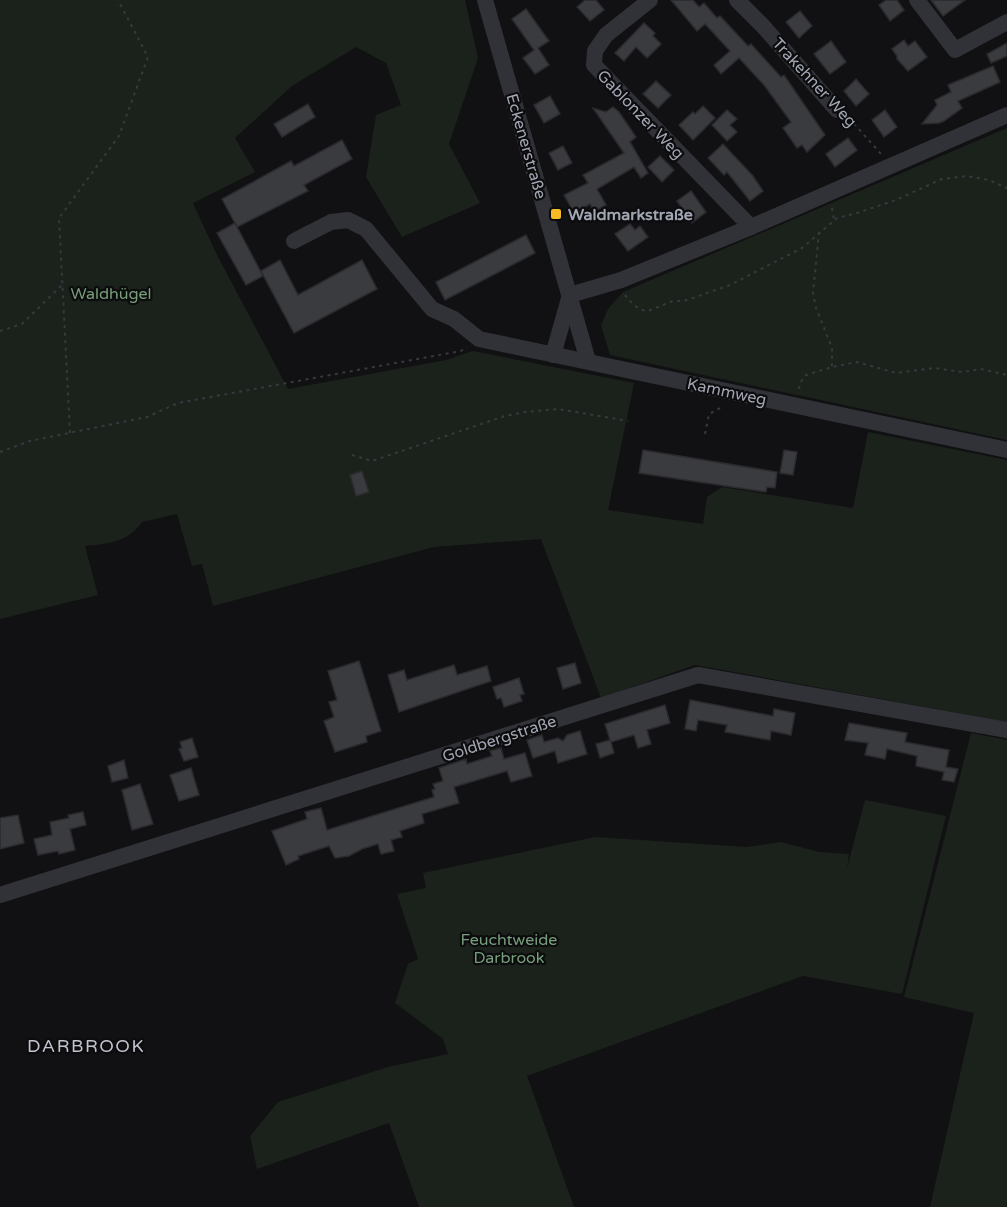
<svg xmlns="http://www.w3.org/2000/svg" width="1007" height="1207" font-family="'Varela Round',sans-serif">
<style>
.green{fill:#1b221c}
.building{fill:#3a3b3f;stroke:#2b2a2e;stroke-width:1.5}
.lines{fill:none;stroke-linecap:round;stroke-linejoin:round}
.path{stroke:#37393e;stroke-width:2;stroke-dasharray:3 4.5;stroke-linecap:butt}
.minor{stroke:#313237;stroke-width:16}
.poi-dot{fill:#f7bb23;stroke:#0c0b0d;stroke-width:2}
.labels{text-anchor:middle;stroke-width:4.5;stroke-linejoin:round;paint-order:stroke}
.street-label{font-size:16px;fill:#a1a6b3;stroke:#0c0b0d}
.poi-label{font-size:16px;font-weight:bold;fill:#a1a6b3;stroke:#0c0b0d;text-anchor:start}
.park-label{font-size:16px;fill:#779f7c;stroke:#0c0b0d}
.neighbourhood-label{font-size:18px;letter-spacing:1.5px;fill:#c2c5cf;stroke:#0c0b0d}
</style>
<rect width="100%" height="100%" fill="#111012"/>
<g class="green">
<path d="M0,0H465L478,58L449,144L480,203L402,237L366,177L376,115L401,105L386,63L356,47L292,86L235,138L255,172L193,203L216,253L288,389L446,360L473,351L634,383L608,510L703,524L707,497L722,487L853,508L868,432L1007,460V722L695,665L601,698L541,539L434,547L213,606L202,564L192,566L177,514L142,522C128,542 109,544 85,546L98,595L0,619Z"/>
<path d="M1007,128V440L610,355L601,325L608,309L623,292Z"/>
<path d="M971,733L1007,740V1207H930L974,1013L904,997Z"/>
<path d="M865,800L946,816L902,994L803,976L527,1076L574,1207H419L389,1123L257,1169L250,1136L278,1102L388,1067L448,1054L443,1039L395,1003L408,964L418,959L397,894L426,888L423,873L595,837L747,847L781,842L819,852L849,854L847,868Z"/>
</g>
<g class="building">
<path d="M585,0H596L604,10L590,21L577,7Z"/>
<path d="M671,0H693L699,7L704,3L717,18L720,16L748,46L751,44L781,77L784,75L825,135L807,152L802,145L797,148L783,128L791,122L764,85L739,58L721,74L714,65L730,51L705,24L697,31Z"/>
<path d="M886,0H897L904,10L890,21L879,5Z"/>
<path d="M931,0H965L943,16Z"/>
<path d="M526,9L549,41L538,48L549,65L535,74L523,58L534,50L512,19Z"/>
<path d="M800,11L812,26L799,38L786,22Z"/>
<path d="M644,23L655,33L653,36L661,44L647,58L636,47L624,61L615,53Z"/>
<path d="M904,40L908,46L915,41L927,57L908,71L897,59V56L892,49Z"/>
<path d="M831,41L846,62L830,74L814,54Z"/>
<path d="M1007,43V56L991,63L987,54Z"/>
<path d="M993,66L1000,82L958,101L962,108L944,121L939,123L922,124L937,105L935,100L951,92L948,85Z"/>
<path d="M856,79L869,94L856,106L844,91Z"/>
<path d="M656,81L671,95L658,108L643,94Z"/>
<path d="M550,96L560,114L544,123L534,105Z"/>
<path d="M308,104L315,117L282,137L274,124Z"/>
<path d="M703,106L715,118L693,140L679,125L693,112L695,114Z"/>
<path d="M613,107L619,112L636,137L630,142L648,173L641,178L634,167L597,189L606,205L594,212L590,204L574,213L564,195L588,183L583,175L624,153L593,108L606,112Z"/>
<path d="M727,110L737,119L730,125L737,132L727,141L712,125Z"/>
<path d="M885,110L897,127L884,137L872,120Z"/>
<path d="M848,138L857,150L835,167L826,154Z"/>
<path d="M342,140L352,159L304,185L308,191L237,227L222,199L291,161L294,166Z"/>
<path d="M723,144L753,176L763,191L750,201L727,172L724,175L708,158Z"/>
<path d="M563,146L572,163L558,170L549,153Z"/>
<path d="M660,156L674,170L662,182L648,167Z"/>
<path d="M691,191L706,212L692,223L677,201Z"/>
<path d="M235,223L263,276L246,285L217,233Z"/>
<path d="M630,224L635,230L640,226L648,237L628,251L615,234Z"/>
<path d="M526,235L535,253L445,300L436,282Z"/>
<path d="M280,260L298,295L362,260L377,289L294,333L261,271Z"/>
<path d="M643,450L777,472L775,488L767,487L766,492L639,473Z"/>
<path d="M784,450L797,452L793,475L780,473Z"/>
<path d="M362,471L369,492L356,496L350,475Z"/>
<path d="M359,661L381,731L366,736L367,742L335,752L324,721L334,717L329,702L337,700L328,671Z"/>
<path d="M575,663L581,683L563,689L557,668Z"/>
<path d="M454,665L457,675L487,666L491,681L399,712L388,675L404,670L407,680Z"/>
<path d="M519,678L524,694L520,695L522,701L504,707L501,698L497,699L493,687Z"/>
<path d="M690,700L773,716L774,709L795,713L791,735L771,731L770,740L725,732L727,725L698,720L696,731L685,729Z"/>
<path d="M665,705L670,723L647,730L651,744L638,748L634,735L611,742L614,753L600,758L596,744L610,740L605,724Z"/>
<path d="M849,723L907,733L905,742L949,750L946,767L958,769L954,782L942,780L944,772L916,766L917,756L887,749L885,759L865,755L868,743L845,740Z"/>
<path d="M580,731L587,754L558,763L555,751L533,758L527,740L542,735L544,742L558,738L563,741L567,735Z"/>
<path d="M192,738L198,757L184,761L179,749L182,748L180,742Z"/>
<path d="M501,748L504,759L525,753L532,776L511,782L507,771L454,787L459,803L422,814L424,823L400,831L402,837L391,840L394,851L381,854L378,844L362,849L349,856L335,858L329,846L298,856L299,859L286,865L272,831L307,819L305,812L321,808L327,830L434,797L432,790L435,789L433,784L443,781L439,768L466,759L467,764L492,756L490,751Z"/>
<path d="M124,760L128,778L112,782L108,766Z"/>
<path d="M191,768L199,795L179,801L170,775Z"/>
<path d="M140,784L153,824L132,830L122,790Z"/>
<path d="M83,812L86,825L70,829L75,850L59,854L58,851L38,855L34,839L52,835L50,822L69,818L68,815Z"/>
<path d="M18,815L24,843L0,849V818Z"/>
</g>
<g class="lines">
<g class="path">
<path d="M849,118L881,154"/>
<path d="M832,208L834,220"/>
<path d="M819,232L813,293L816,308L832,348V367"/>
<path d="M625,295C631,302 638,311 648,311L673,301H684L730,285L802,248L837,218L857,213L896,200L942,179L967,176L989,180L1007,188"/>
<path d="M0,331L22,324L63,284"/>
<path d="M799,389L800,383L806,375L832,367L857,362L896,373L934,368L962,372L981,369L1007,375"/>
<path d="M70,433L59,218L119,136L148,57L118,0"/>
<path d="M705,434L709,414L722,407"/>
<path d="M0,452L30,441L147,417L178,403L461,351L467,347"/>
<path d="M352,455L372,461L505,416L525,412L558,409L628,421"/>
</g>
<g class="minor">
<path d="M485,0L588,361"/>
<path d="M650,0L606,35L595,51L594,65L751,227"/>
<path d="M737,0L762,25L837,110"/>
<path d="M917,0L955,50L1007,22"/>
<path d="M294,241L331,222L348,220L366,229L432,309L454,319L479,339L1007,450"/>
<path d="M570,295L621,280L751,227L1007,115"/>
<path d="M553,355L570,295"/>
<path d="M0,895L698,675L1007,730"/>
</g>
</g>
<rect class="poi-dot" x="550" y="208" width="12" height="12" rx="3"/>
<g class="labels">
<g class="street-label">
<text transform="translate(815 82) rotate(47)" y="6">Trakehner Weg</text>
<text transform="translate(641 114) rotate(46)" y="6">Gablonzer Weg</text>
<text transform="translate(527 146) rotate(74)" y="6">Eckenerstraße</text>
<text transform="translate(727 391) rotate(12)" y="6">Kammweg</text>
<text transform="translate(499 738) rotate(-18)" y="6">Goldbergstraße</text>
</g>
<g class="poi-label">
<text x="568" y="220">Waldmarkstraße</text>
</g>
<g class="park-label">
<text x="111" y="299">Waldhügel</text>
<text x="509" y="945">Feuchtweide<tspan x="509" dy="18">Darbrook</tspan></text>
</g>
<g class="neighbourhood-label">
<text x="86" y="1052">DARBROOK</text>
</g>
</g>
</svg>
